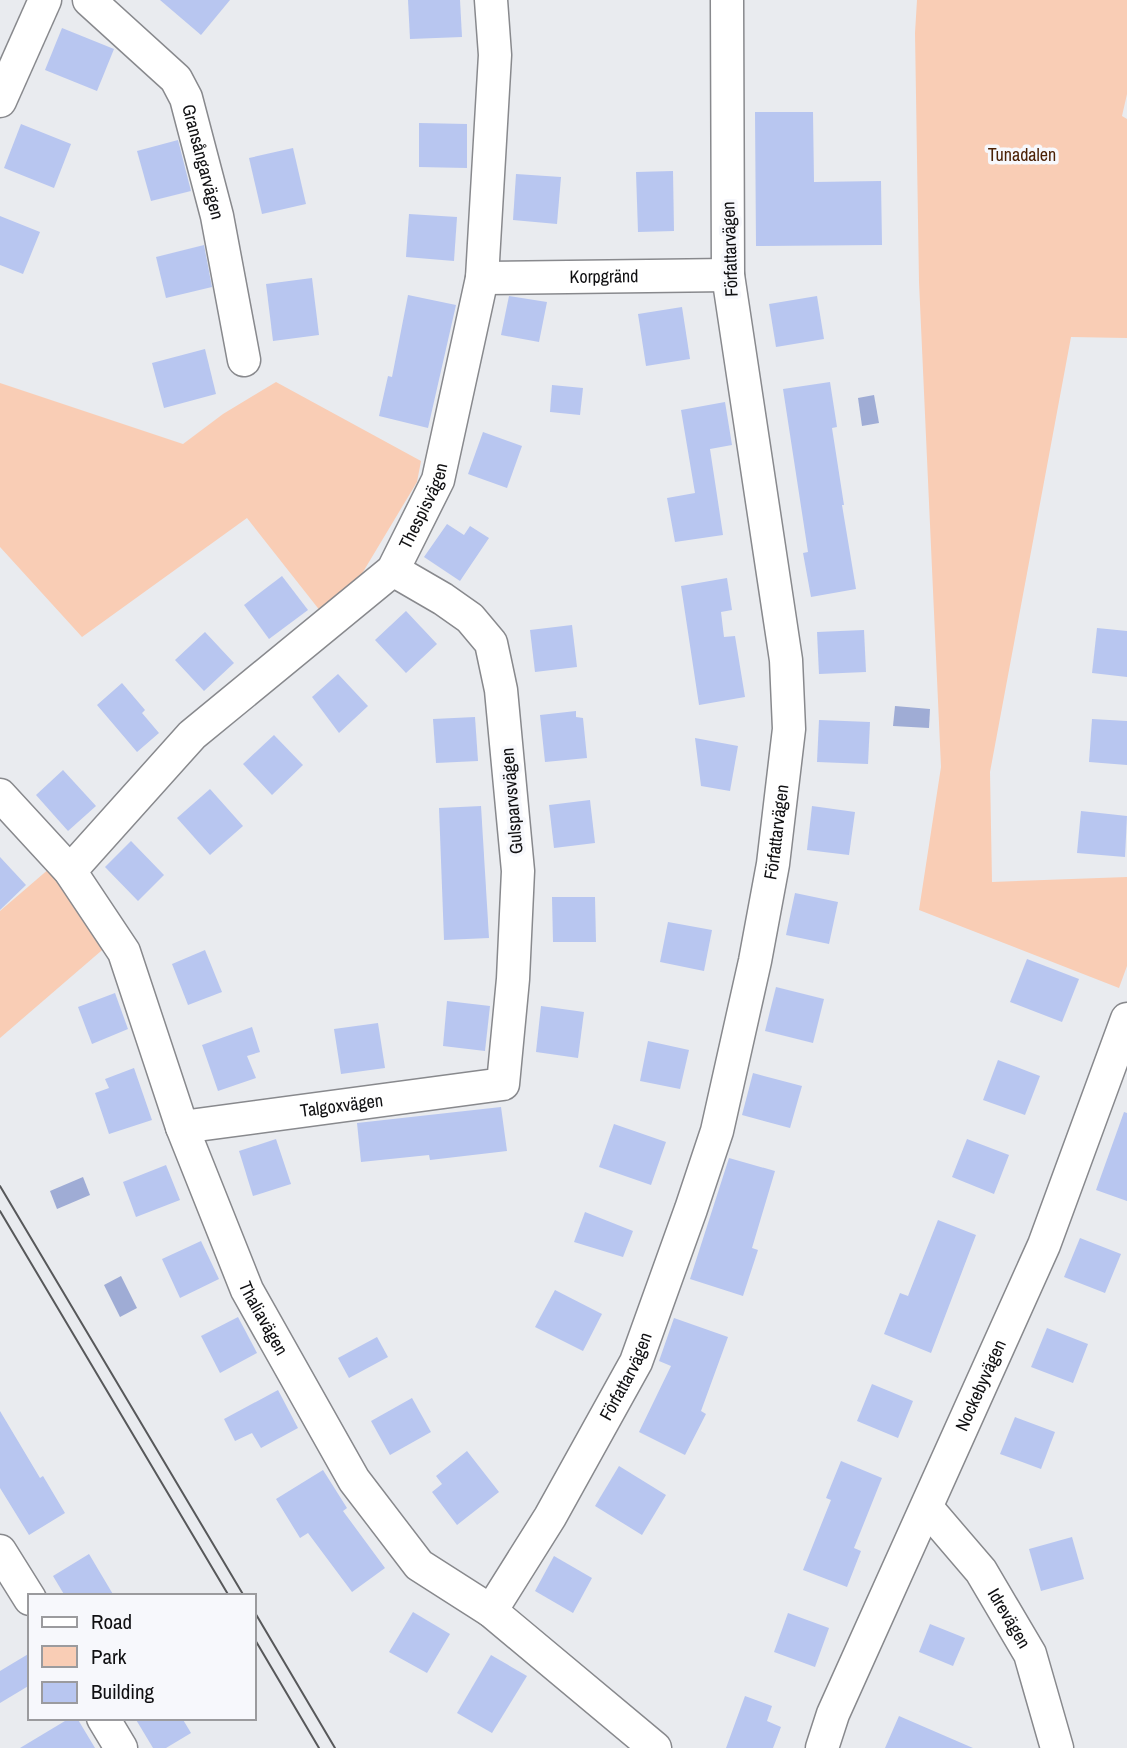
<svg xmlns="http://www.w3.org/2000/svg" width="1127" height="1748" font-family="'Archivo Narrow',sans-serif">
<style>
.green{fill:#f9cdb5}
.water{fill:#9facd5}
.building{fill:#b8c6f0}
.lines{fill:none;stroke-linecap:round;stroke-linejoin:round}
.minor-casing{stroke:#88898d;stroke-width:35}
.minor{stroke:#fff;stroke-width:32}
.tram{stroke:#57585a;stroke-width:2}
.labels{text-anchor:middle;stroke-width:7;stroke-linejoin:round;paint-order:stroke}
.park-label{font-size:18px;fill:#4b2105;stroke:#f7f8fc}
.street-label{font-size:18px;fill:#101012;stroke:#f7f8fc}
</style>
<rect width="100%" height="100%" fill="#e9ebef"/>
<g class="green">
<path d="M917,0H1127V94L1122,116L1127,119V338L1071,337L990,772L992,882L1127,877V966L1119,988L919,910L941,767L919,282L915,33Z"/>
<path d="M276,382L421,461L417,482L354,587L321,612L247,518L82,637L0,547V383L183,444L223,414Z"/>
<path d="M50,868L108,945L0,1038V911Z"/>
</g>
<g class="water">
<path d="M874,395L879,423L862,426L858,398Z"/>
<path d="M895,706L930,709L929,728L893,726Z"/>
<path d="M83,1177L90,1195L57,1209L50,1191Z"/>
<path d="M121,1276L137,1308L120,1317L104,1285Z"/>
</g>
<g class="building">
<path d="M160,0H230L201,35Z"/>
<path d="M408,0H460L462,37L410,39Z"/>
<path d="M62,28L114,49L97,91L45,70Z"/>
<path d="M755,112H813L814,182L881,181L882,245L756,246Z"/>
<path d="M419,123L467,124V168L419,167Z"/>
<path d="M21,124L71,144L54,188L4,168Z"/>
<path d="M178,140L191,191L151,201L137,151Z"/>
<path d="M293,148L306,204L262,214L249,158Z"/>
<path d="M673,171L674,231L638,232L636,172Z"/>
<path d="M516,174L561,177L557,224L513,220Z"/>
<path d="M409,214L457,217L454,261L406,257Z"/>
<path d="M0,216L40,232L23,274L0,265Z"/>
<path d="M204,245L212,287L166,298L156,257Z"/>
<path d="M312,278L319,335L273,341L266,284Z"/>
<path d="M408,295L456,305L428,428L379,416L388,376L392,377Z"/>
<path d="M509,296L547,302L539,342L501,335Z"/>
<path d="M817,296L824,339L776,347L769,304Z"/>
<path d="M682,307L690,359L646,366L638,314Z"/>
<path d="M205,349L216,394L164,408L152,363Z"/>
<path d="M830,382L837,427L832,428L844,505H842L856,589L811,597L803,553L808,552L783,389Z"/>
<path d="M552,385L583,388L580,415L550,412Z"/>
<path d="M725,402L732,445L710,449L723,535L675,542L667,498L695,493L681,410Z"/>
<path d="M483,432L522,446L507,488L468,474Z"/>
<path d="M447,524L464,535L470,526L489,538L460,581L424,557Z"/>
<path d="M282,576L308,610L269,639L244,605Z"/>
<path d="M727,578L732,610L721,612L724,637L735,636L745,697L699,705L681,586Z"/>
<path d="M406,611L437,644L406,673L375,640Z"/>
<path d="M572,625L577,667L535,672L530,630Z"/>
<path d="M1097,628L1127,631V677L1092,673Z"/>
<path d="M864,630L866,672L819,674L817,632Z"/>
<path d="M205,632L234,663L204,691L175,660Z"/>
<path d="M338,674L368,706L339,733L312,697Z"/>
<path d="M122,683L145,710L142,713L159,733L137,752L97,705Z"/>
<path d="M576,711V717L583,718L587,758L545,762L540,715Z"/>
<path d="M475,717L478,761L436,763L433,719Z"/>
<path d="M1092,719L1127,721V765L1089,762Z"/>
<path d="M819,720L870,722L868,764L817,762Z"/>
<path d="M274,735L303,765L272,795L243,764Z"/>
<path d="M695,738L738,746L730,791L701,786Z"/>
<path d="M63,770L96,806L68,831L36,795Z"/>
<path d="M210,789L243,826L210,855L177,818Z"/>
<path d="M590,800L595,843L554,848L549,805Z"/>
<path d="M481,806L489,938L444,940L439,808Z"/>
<path d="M812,806L855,812L849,855L807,850Z"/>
<path d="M1081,811L1127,816L1125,857L1077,853Z"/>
<path d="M131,841L164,875L138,901L105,867Z"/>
<path d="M0,857L26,885L0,910Z"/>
<path d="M795,893L838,902L829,944L786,935Z"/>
<path d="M552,897H595L596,942H553Z"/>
<path d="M668,922L712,930L704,971L660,962Z"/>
<path d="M205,950L222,992L188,1005L172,964Z"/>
<path d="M1027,959L1079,979L1062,1022L1010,1002Z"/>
<path d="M776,987L824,999L813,1043L765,1031Z"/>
<path d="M115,993L128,1029L92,1044L78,1007Z"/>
<path d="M447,1001L490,1006L485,1051L443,1046Z"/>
<path d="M541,1006L584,1012L578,1058L536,1052Z"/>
<path d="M378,1023L385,1068L341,1074L334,1029Z"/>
<path d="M252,1027L260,1052L247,1056L256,1078L218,1091L202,1045Z"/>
<path d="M648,1041L689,1050L680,1089L640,1081Z"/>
<path d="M998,1060L1040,1076L1025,1115L983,1100Z"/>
<path d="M134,1068L152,1120L109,1134L95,1093L109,1088L105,1079Z"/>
<path d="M753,1073L802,1086L790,1128L742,1115Z"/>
<path d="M501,1107L507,1151L430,1160L429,1155L361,1162L357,1123Z"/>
<path d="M1124,1112L1127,1113V1201L1096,1190Z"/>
<path d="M614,1124L666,1142L651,1185L599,1167Z"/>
<path d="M276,1139L291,1184L253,1196L239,1151Z"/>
<path d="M967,1139L1009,1155L994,1194L952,1177Z"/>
<path d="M729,1158L775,1171L752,1248L758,1250L743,1296L690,1279Z"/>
<path d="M166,1165L180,1200L136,1217L123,1182Z"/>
<path d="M585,1212L633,1231L623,1257L574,1242Z"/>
<path d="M938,1220L976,1235L931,1353L884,1334L900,1293L908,1296Z"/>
<path d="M1080,1238L1121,1254L1105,1293L1064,1277Z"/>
<path d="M201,1241L219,1279L180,1298L162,1259Z"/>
<path d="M555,1290L602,1314L583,1351L535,1327Z"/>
<path d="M238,1317L257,1353L220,1373L201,1336Z"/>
<path d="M674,1318L728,1337L701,1411L706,1414L685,1455L639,1432L671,1366L659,1361Z"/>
<path d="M1047,1328L1088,1344L1073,1383L1031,1367Z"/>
<path d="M377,1337L388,1357L349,1378L338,1358Z"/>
<path d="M872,1384L913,1401L898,1438L857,1421Z"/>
<path d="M278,1390L298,1428L261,1448L252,1433L235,1441L224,1419Z"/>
<path d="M412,1398L431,1432L390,1455L371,1421Z"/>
<path d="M0,1411L40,1478L43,1476L65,1513L29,1535L0,1488Z"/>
<path d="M1015,1417L1055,1432L1041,1469L1000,1454Z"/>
<path d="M467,1451L499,1492L457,1525L432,1492L442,1484L436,1476Z"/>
<path d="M841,1461L882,1478L854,1548L861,1551L847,1587L803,1570L831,1500L826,1498Z"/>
<path d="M619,1466L666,1495L642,1535L595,1506Z"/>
<path d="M323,1470L347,1508L343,1511L385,1568L352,1592L308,1533L300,1538L276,1499Z"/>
<path d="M1072,1537L1084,1579L1041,1591L1029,1549Z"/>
<path d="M89,1554L114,1596H65L53,1576Z"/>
<path d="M554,1556L592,1578L573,1613L535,1591Z"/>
<path d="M413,1612L450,1634L427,1673L389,1652Z"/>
<path d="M788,1613L829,1628L815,1667L774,1652Z"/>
<path d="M930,1624L965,1638L953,1666L919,1652Z"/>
<path d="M30,1653V1685L0,1703V1671Z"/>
<path d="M491,1655L527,1676L492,1733L457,1713Z"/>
<path d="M745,1696L772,1706L767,1721L781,1727L773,1748H726Z"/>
<path d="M899,1716L973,1748H885Z"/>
<path d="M70,1718H77L95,1748H20Z"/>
<path d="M135,1718H182L191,1733L166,1748H153Z"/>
</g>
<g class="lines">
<g class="minor-casing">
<g id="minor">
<path id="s1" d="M89,0L176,79L186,98L217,216L244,360"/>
<path d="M0,101L45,0"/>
<path id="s2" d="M482,278L728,275"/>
<path id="s3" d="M0,795L70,871L124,952L182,1127L247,1290L354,1480L419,1565L491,1611L655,1748"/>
<path id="s4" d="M70,871L192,735L393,570L438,480L482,278L495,55L491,0"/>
<path id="s5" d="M182,1127L503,1084L513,979L518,871L501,690L491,643L470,618L443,599L393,570"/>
<path id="s6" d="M927,1508L981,1571L1030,1654L1057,1748"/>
<path d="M0,1551L30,1599"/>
<path id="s7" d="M491,1611L550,1517L636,1362L691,1209L717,1131L755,961L773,864L789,729L786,660L728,275L727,0"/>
<path d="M103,1718L121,1748"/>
<path id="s8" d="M822,1748L833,1714L1044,1245L1127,1019"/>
</g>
</g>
<use href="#minor" class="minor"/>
<g class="tram">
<path d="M0,1186L244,1596"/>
<path d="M0,1211L229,1596"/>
<path d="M254,1611L335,1748"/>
<path d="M254,1638L319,1748"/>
</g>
</g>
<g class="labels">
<g class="park-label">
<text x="1022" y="161">Tunadalen</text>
</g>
<g class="street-label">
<text dy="6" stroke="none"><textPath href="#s1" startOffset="205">Gransångarvägen</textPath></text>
<text transform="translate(730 249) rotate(-92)" y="6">Författarvägen</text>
<text dy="6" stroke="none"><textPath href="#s2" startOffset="122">Korpgränd</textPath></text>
<text dy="6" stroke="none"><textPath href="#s4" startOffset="514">Thespisvägen</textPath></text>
<text transform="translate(512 801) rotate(-95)" y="6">Gulsparvsvägen</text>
<text dy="6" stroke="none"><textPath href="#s7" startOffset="838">Författarvägen</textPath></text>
<text dy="6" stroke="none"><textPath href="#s5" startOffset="161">Talgoxvägen</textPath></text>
<text dy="6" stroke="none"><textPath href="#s3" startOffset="593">Thaliavägen</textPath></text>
<text dy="6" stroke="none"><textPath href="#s7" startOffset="271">Författarvägen</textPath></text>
<text dy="6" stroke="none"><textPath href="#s8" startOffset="396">Nockebyvägen</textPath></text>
<text dy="6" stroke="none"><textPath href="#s6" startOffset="138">Idrevägen</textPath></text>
</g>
</g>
<rect x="28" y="1594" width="228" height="126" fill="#f7f8fc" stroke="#9b9b9e" stroke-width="2"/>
<rect x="42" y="1617" width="35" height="10" fill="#ffffff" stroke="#9b9b9e" stroke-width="2"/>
<text x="91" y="1629" font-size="21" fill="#101012">Road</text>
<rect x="42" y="1646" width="35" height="21" fill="#f9cdb5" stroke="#9b9b9e" stroke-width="2"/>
<text x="91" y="1664" font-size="21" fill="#101012">Park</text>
<rect x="42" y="1682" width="35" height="21" fill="#b8c6f0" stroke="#9b9b9e" stroke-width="2"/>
<text x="91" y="1699" font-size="21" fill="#101012">Building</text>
</svg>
